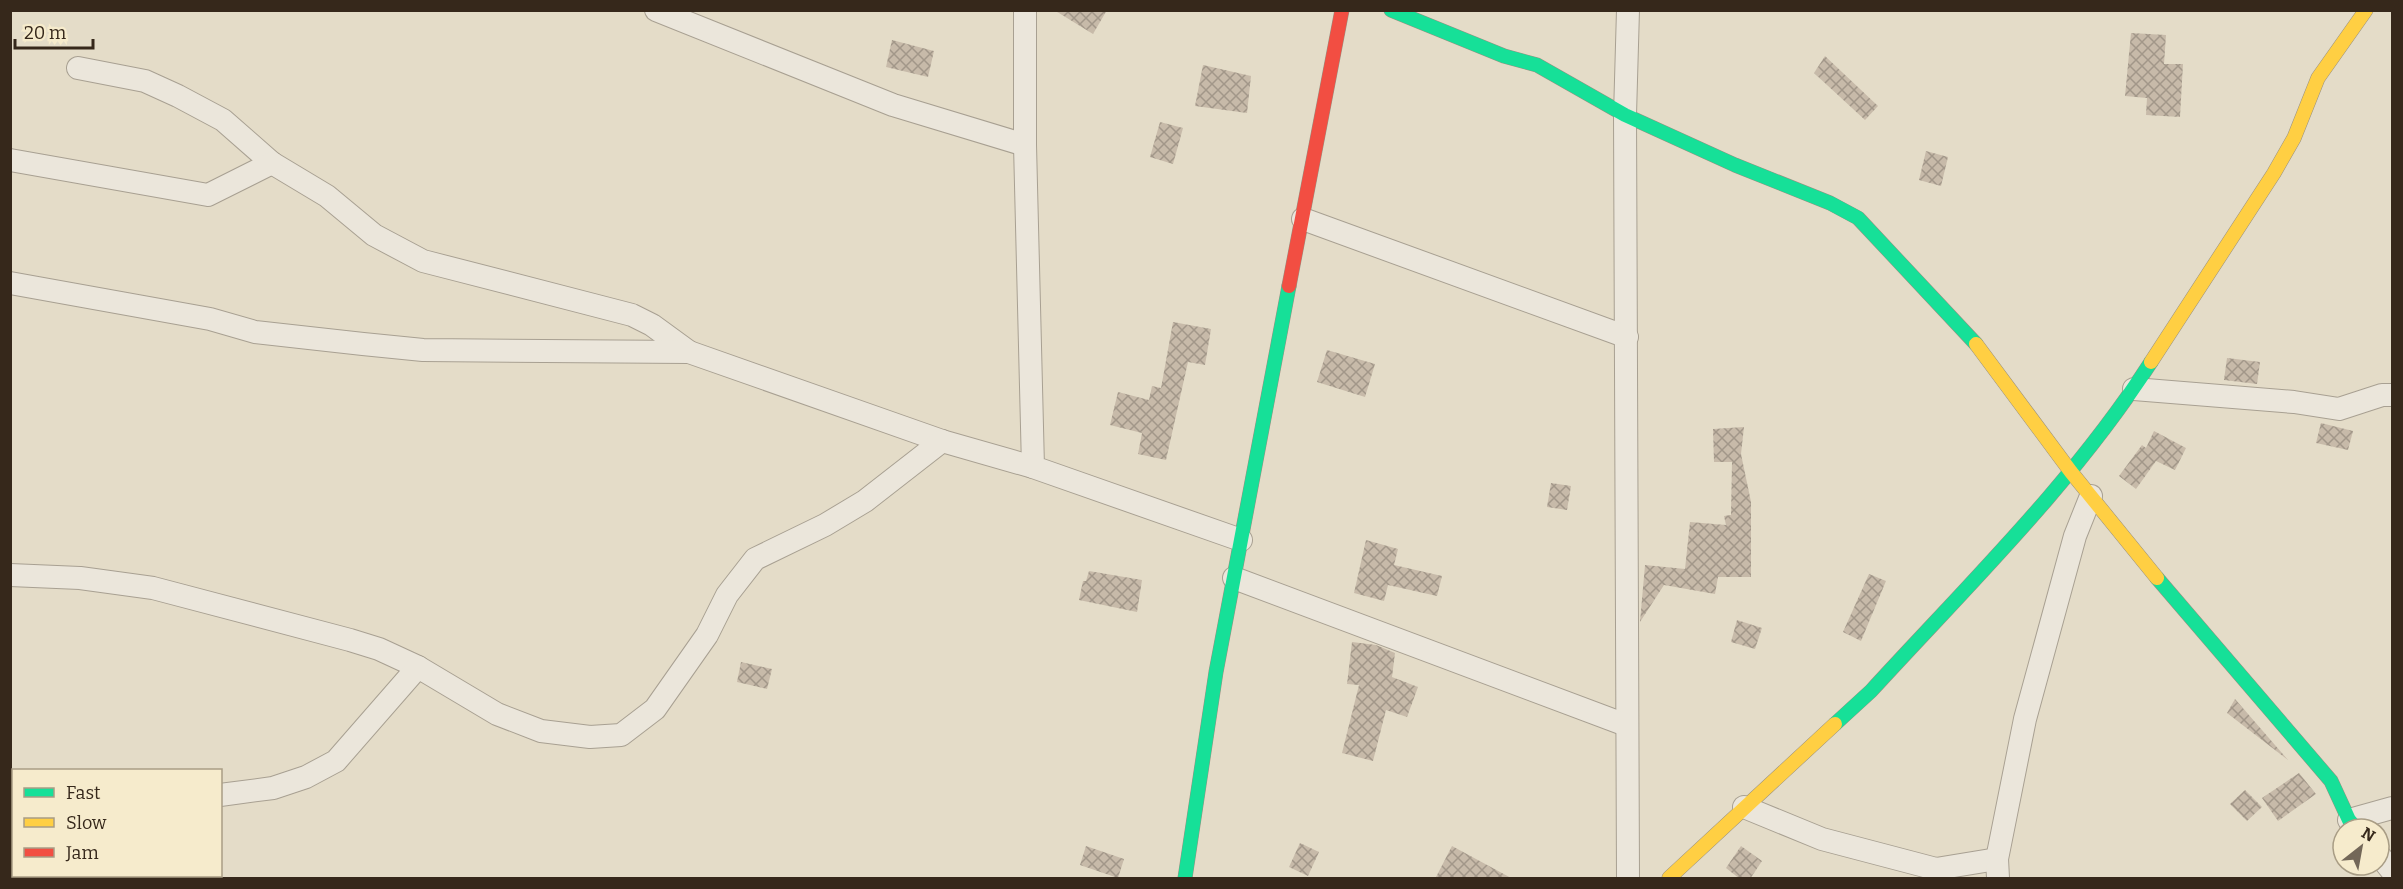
<svg xmlns="http://www.w3.org/2000/svg" width="2403" height="889" font-family="Bitter,serif">
<style>
.building{fill:url(#building-cross-hatch)}
.lines{fill:none;stroke-linecap:round;stroke-linejoin:round}
.street-casing{stroke:#a8a092;stroke-width:24}
.fast-casing{stroke:#989082;stroke-width:15}
.slow-casing{stroke:#989082;stroke-width:15}
.jam-casing{stroke:#989082;stroke-width:15}
.street{stroke:#ebe6db;stroke-width:22}
.fast{stroke:#16e098;stroke-width:14}
.slow{stroke:#ffcf43;stroke-width:14}
.jam{stroke:#f24e42;stroke-width:14}
</style>
<defs>
<pattern id="building-cross-hatch" width="8" height="8" patternUnits="userSpaceOnUse" patternTransform="scale(1.5)"><rect width="8" height="8" fill="#c7baa9"/><path d="M0 0l8 8M0 8l8-8" fill="none" stroke="#a29789"/></pattern>
</defs>
<rect width="100%" height="100%" fill="#e4dcc8"/>
<g class="building">
<path d="M1054,10H1107L1093,34Z"/>
<path d="M2131,33L2166,35L2164,64H2183L2180,117L2146,115L2147,98L2125,96Z"/>
<path d="M892,40L934,51L928,77L886,67Z"/>
<path d="M1825,56L1878,106L1865,120L1814,73Z"/>
<path d="M1203,65L1251,76L1247,113L1195,106Z"/>
<path d="M1160,122L1183,128L1173,164L1150,157Z"/>
<path d="M1926,151L1948,157L1941,186L1919,180Z"/>
<path d="M1173,322L1211,329L1205,365L1188,362L1166,460L1138,454L1142,433L1110,425L1118,392L1149,400L1152,386L1161,388Z"/>
<path d="M1327,350L1375,364L1365,397L1317,382Z"/>
<path d="M2227,358L2260,362L2257,384L2224,380Z"/>
<path d="M2321,423L2353,431L2348,450L2316,443Z"/>
<path d="M1744,427L1741,454L1751,502V577H1718L1715,594L1664,585L1640,622L1645,565L1685,569L1690,522L1726,525L1724,516L1731,515L1732,462H1714L1713,429Z"/>
<path d="M2154,431L2186,448L2175,470L2156,461L2136,489L2119,476L2142,445L2146,448Z"/>
<path d="M1551,483L1571,486L1567,510L1547,507Z"/>
<path d="M1366,540L1398,549L1394,565L1442,576L1437,596L1388,585L1384,601L1354,593Z"/>
<path d="M1089,571L1142,580L1137,612L1079,600L1083,581H1086Z"/>
<path d="M1869,574L1886,581L1861,641L1843,632Z"/>
<path d="M1737,620L1762,628L1755,649L1731,642Z"/>
<path d="M1352,642L1376,645L1395,653L1392,677L1418,687L1407,717L1386,710L1373,761L1342,753L1359,685L1347,684Z"/>
<path d="M741,662L772,669L767,689L737,682Z"/>
<path d="M2235,699L2288,760L2227,713Z"/>
<path d="M2299,773L2316,794L2278,821L2262,798Z"/>
<path d="M2245,790L2262,807L2247,821L2230,804Z"/>
<path d="M1300,843L1319,852L1308,876L1289,867Z"/>
<path d="M1086,846L1124,859L1118,878L1080,865Z"/>
<path d="M1452,846L1513,879H1435Z"/>
<path d="M1741,846L1762,861L1750,879H1740L1726,868Z"/>
</g>
<g class="lines">
<g class="street-casing">
<g id="street">
<path d="M656,10L893,105L1025,145"/>
<path d="M1025,10V145L1033,467L1241,540"/>
<path d="M1628,10L1625,115L1628,878"/>
<path d="M78,68L145,81L178,96L223,120L272,163L327,196L374,235L423,261L632,315L652,325L689,352"/>
<path d="M10,160L208,195L272,163"/>
<path d="M1303,219L1627,337"/>
<path d="M10,283L210,319L255,332L363,344L423,350L689,352L942,441L1033,467"/>
<path d="M2134,389L2294,402L2339,409L2382,395H2392"/>
<path d="M10,575L80,578L153,588L350,640L379,649L418,667"/>
<path d="M1234,578L1626,725"/>
<path d="M220,795L273,788L306,777L336,761L418,667L497,714L541,731L590,737L621,735L655,709L707,635L727,595L755,559L825,525L865,501L942,441"/>
<path d="M10,803L14,802"/>
<path d="M1744,807L1822,839L1936,869L1997,859"/>
<path d="M2349,820L2392,808"/>
<path d="M2379,855L2392,871"/>
<path d="M1998,878L1997,859L2025,719L2075,536L2091,496"/>
</g>
</g>
<g class="fast-casing">
<g id="fast">
<path d="M1391,10L1504,56L1537,65L1625,115L1735,165L1830,203L1858,218L1976,344"/>
<path d="M2157,578L2331,781L2349,820L2357,829"/>
<path d="M1835,724L1871,691C1968,585 2073,483 2151,362"/>
<path d="M1185,878L1216,672L1289,286"/>
</g>
</g>
<g class="slow-casing">
<g id="slow">
<path d="M1976,344L2071,472L2157,578"/>
<path d="M2151,362L2274,173L2294,138L2318,78L2366,10"/>
<path d="M1669,878L1835,724"/>
</g>
</g>
<g class="jam-casing">
<path id="jam" d="M1289,286L1342,10"/>
</g>
<use href="#street" class="street"/>
<use href="#fast" class="fast"/>
<use href="#slow" class="slow"/>
<use href="#jam" class="jam"/>
</g>
<rect width="2403" height="889" fill="none" stroke="#36281b" stroke-width="24"/>
<rect x="12" y="769" width="210" height="108" fill="#f6ebcc" stroke="#a99d85" stroke-width="1.5"/>
<rect x="24" y="788" width="30" height="9" fill="#16e098" stroke="#a99d85" stroke-width="1.5"/>
<text x="66" y="799" font-size="18" fill="#36281b">Fast</text>
<rect x="24" y="818" width="30" height="9" fill="#ffcf43" stroke="#a99d85" stroke-width="1.5"/>
<text x="66" y="829" font-size="18" fill="#36281b">Slow</text>
<rect x="24" y="848" width="30" height="9" fill="#f24e42" stroke="#a99d85" stroke-width="1.5"/>
<text x="66" y="859" font-size="18" fill="#36281b">Jam</text>
<g transform="translate(2361 847) rotate(31)"><circle r="28" fill="#f6ebcc" stroke="#a99d85" stroke-width="1.5"/>
<path d="M0-4.5L10 22L0 15L-10 22Z" fill="#736758"/>
<text y="-9" font-size="16" font-weight="bold" text-anchor="middle" fill="#36281b">N</text>
</g>
<path d="M15 39v9h78v-9" fill="none" stroke="#36281b" stroke-width="3"/>
<text x="24" y="39" font-size="18" fill="#36281b" stroke="#f6ebcc" stroke-width="4.5" paint-order="stroke">20 m</text>
</svg>
